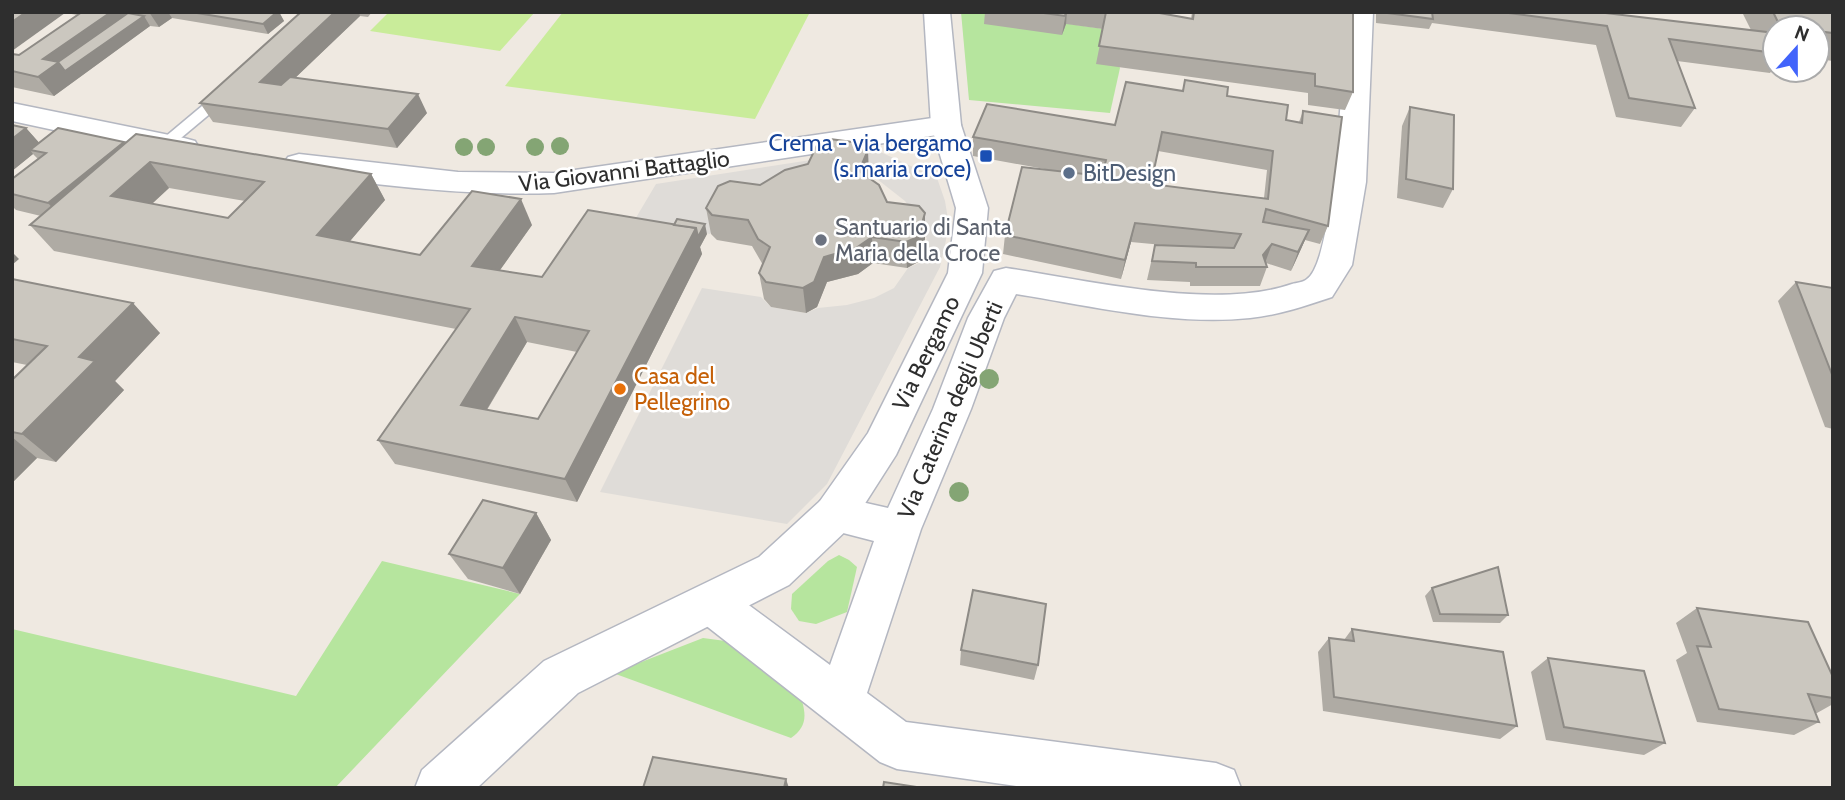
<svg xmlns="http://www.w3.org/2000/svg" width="1845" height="800" font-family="Cabin,sans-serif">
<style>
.green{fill:#b6e59e}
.pitch{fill:#c9ec9a}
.plaza{fill:#dfdcd8}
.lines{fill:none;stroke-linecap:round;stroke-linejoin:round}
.service-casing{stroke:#b4b7c1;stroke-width:3}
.minor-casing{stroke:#b4b7c1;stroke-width:3}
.secondary-casing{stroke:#b4b7c1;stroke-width:3}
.service{fill:#fff;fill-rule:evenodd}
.minor{fill:#fff;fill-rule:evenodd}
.secondary{fill:#fff;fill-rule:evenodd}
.tree{fill:#84a574}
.wall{fill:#afaba4;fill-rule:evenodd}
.shaded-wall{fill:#8e8b86}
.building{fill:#cbc7bf;stroke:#8e8b86;stroke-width:2;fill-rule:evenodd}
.transit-dot{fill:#1a4fb4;stroke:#fff;stroke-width:2.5}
.service-dot{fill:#5c6f8a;stroke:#fff;stroke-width:2.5}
.worship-dot{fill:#6b7280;stroke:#fff;stroke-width:2.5}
.food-dot{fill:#e8710a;stroke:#fff;stroke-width:2.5}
.labels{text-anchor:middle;stroke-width:5;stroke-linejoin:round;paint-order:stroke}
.transit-label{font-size:23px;fill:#164399;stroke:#fff;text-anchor:end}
.street-label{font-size:23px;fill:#2e2e2e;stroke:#fff}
.service-label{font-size:23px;fill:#4e5e75;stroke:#fff;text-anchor:start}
.worship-label{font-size:23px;fill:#5b616d;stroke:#fff;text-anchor:start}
.food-label{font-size:23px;fill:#c56008;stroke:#fff;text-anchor:start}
</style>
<rect width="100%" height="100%" fill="#efe9e1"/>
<g class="green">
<path d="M961,12H989L1104,29L1120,68L1110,113L969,100Z"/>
<path d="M839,555L849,560L857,567L847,612L816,624L799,621L791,609L792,594L828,561Z"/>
<path d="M382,561L520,594L335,788H12V629L296,696Z"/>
<path d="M703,638L733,642L802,701C807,718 805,728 791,738L613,673Z"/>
</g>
<g class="pitch">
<path d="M389,12H535L500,51L370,31Z"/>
<path d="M563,12H810L755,119L505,86Z"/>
</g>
<path class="plaza" d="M876,150L937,178L945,201L948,219L946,240L940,267L827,484L787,524L600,492L702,288L761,297L771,307L806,313L818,308L847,305L874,298L894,288L908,268L919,263L927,238L920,231L914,213L905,201L863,168L723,211L710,234L634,221L656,184Z"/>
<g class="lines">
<g class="service-casing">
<path id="service" d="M225,90L230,91L232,94L230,97L169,148H159L156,145L159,142L220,91Z"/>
</g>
<g class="minor-casing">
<g id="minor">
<path d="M1347,12H1373L1366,182L1352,265L1332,297C1305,306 1279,315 1250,318C1173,326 1092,306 1016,294L1004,318L971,409L921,529L867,693L906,722L1216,763L1234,770L1241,788H1031L897,769L880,762L695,617L689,603L695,589L711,583L727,589L830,665L874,541L820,527L814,514L820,501L835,496L888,508L933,409L968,318L994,271L1006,268C1087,280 1214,311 1292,284C1296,283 1304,282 1307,279C1336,259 1343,54 1347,12Z"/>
<path d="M12,103L184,138L195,141L199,148L195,155L184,158L12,121Z"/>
<path d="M946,116L957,118L961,125L957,132L554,193C468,196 384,186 299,174L288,171L283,164L288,157L299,154L458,172L554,173Z"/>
</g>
</g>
<g class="secondary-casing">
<path id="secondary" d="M924,12H950L961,125L988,208L982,273L896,455L850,527L789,585L578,693L477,788H415L422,770L544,661L759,557L820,501L868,433L948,273L956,208L931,125Z"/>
</g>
<use href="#service" class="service"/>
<use href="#minor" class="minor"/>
<use href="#secondary" class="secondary"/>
</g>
<g class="tree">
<circle cx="560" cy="146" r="9"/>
<circle cx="464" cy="147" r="9"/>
<circle cx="486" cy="147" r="9"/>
<circle cx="535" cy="147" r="9"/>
<circle cx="989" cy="379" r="10"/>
<circle cx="959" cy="492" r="10"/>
</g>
<g class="wall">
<path d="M12,12H279L284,21L268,34L172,18L159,27L150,26L54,96L12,87V54L19,55L78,15L65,13Z"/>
<path d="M301,12H372L368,17L360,16L296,77L427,113L397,148L213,122L200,103Z"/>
<path d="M985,12H1154L1191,19L1192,12H1353V92L1345,110L1308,105V93L1096,64L1103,29L1066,24L1062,35L984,24Z"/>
<path d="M1376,12H1597L1751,30L1742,12H1833V61L1817,59V28H1775V66L1770,73L1677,61L1695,108L1681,127L1616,117L1596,45L1432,23L1429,29L1376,23Z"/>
<path d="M1182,91L1227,96L1286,120L1299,122L1303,111L1328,226L1320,244L1305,240L1291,271L1266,263L1267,267L1260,286H1190V282L1147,280L1155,245H1163L1131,242L1121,279L1003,254L1005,235L1050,170L973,156V137L1115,125ZM1158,151L1267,170L1264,198L1151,184Z"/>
<path d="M1410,107L1453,189L1443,208L1397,198L1402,126Z"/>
<path d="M26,128L39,143L124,142L125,143L371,174L385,200L350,241L420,255L532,225L500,270L542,277L707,234L700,247L702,254L577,502L395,464L378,440L456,329L54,251L30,225L41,216L16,210L12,206V179L38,159L33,154L12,171ZM169,188L245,201L228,218L152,204ZM527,342L577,352L538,419L487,410Z"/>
<path d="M869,175L868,177L887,202L925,213V239L918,262L907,268L873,263L858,274L827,282L817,307L806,313L771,307L764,299L759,273L763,265L752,246L717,240L711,234L706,208L760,185Z"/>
<path d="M12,279L160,333L115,381L124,390L56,462L37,458L12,483V380L27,365L12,362Z"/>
<path d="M1796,282L1833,288V429L1825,427L1778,301Z"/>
<path d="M536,513L551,540L520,594L468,579L449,554Z"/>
<path d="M1432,588L1508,615L1500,623L1433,622L1425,596Z"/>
<path d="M1697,608L1833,677V704L1817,713H1815L1819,722L1794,735L1697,722L1676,660L1687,653L1676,623Z"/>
<path d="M1352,629L1517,726L1500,739L1323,711L1318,652L1329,638L1344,640Z"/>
<path d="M961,650L1038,665L1034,680L960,665Z"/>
<path d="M1548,658L1665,743L1644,755L1546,740L1531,672Z"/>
</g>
<g class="shaded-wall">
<path d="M26,12L65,13L12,51V22Z"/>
<path d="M111,12H128L135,23L144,16L150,26L54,96L38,77L43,59Z"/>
<path d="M149,12H168L172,18L159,27Z"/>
<path d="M277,12H279L284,21L268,34L263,24Z"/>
<path d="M335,12H359L360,16L271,101L260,82Z"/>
<path d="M1066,12H1067L1066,24L1062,35Z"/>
<path d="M418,94L427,113L397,148L388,129Z"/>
<path d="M26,128L43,147L30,150L33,154L12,171V139Z"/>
<path d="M124,142L138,161L65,222L48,203Z"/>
<path d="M868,150L869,175L861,197L859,171Z"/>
<path d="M150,162L169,188L132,222L111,196Z"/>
<path d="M371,174L385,200L333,261L317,235Z"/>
<path d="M521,199L532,225L485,291L472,266Z"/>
<path d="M925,213V239L918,262L907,268L906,242Z"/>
<path d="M1135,223L1131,242L1121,279L1125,260Z"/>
<path d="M705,224L707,234L700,247L702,254L577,502L565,479L696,228Z"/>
<path d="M1309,230L1301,249L1291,271L1298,252Z"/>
<path d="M872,237L873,263L858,274L827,282L817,307L806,313L803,288L824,257Z"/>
<path d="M1272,244L1265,263L1263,255Z"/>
<path d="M12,252L19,259L12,265Z"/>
<path d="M133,303L160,333L115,381L124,390L56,462L22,434L79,357Z"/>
<path d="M515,317L527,342L475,429L461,405Z"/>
<path d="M12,437L37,458L12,483Z"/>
<path d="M536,513L551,540L520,594L503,568Z"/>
<path d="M786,779L789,788H784Z"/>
</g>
<g class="building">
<path d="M12,12H26L12,22Z"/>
<path d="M82,12H111L43,59L59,62L38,77L12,71V54L19,55Z"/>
<path d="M191,12H277L263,24Z"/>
<path d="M301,12H335L260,82L281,85L290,77L418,94L388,129L200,103Z"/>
<path d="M1036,12H1066L1065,16Z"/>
<path d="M1106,12H1154L1193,19L1194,12H1353V92L1315,86V74L1099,46Z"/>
<path d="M1432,12L1433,19L1380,12Z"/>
<path d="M1501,12H1597L1775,33V53L1669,39L1695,108L1629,98L1607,26Z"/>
<path d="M1773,12H1833V33L1817,31V28H1795L1780,26Z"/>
<path d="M128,13L144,16L65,71L58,62Z"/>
<path d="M1185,80L1228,87L1227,96L1288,105L1286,120L1302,123L1303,111L1342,117L1328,226L1266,209L1263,222L1309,230L1298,252L1272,244L1263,255L1267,267H1196V263L1152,261L1155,245L1234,248L1241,234L1135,223L1125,260L1005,235L1022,167L1102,176L1106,160L973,137L987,104L1115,125L1126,82L1183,91ZM1162,132L1273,151L1268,199L1151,184Z"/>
<path d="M1410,107L1454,115L1453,189L1406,179Z"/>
<path d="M12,125L26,128L12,139Z"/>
<path d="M58,128L124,142L48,203L12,194V179L46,153L30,150Z"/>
<path d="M136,134L371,174L317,235L420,255L472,191L521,199L472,266L542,277L588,210L696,228L565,479L378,440L470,309L30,225ZM150,162L264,182L228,218L111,196ZM515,317L589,331L538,419L461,405Z"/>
<path d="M830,139L860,143L868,150L859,171L879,185L887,202L919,206L925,213L918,237L906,242L872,237L856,248L824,257L814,282L803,288L766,282L759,273L770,247L758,239L748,220L712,215L706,208L718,186L730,181L760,185L785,170L808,164L818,143Z"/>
<path d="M677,219L705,224L698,237L696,228L674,225Z"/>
<path d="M12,279L133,303L79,357L95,361L22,434L12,432V380L47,346L12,339Z"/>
<path d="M1796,282L1833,288V377Z"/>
<path d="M483,500L536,513L503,568L449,554Z"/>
<path d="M1498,567L1508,615L1440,614L1432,588Z"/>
<path d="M973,590L1046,604L1038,665L961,650Z"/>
<path d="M1697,608L1808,622L1833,677V698L1808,694L1819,722L1719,709L1697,646L1711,647Z"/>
<path d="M1352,629L1503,652L1517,726L1334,697L1329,638L1354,641Z"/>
<path d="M1548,658L1644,671L1665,743L1564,727Z"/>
<path d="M653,757L786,779L784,788H643Z"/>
<path d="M884,782L923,788H883Z"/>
</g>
<rect class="transit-dot" x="979" y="149" width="14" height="14" rx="3.5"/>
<circle class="service-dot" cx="1069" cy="173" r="7"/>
<circle class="worship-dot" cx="821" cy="240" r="7"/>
<circle class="food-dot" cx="620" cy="389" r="7"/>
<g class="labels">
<g class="transit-label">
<text x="972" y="151">Crema - via bergamo<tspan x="972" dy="26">(s.maria croce)</tspan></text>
</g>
<g class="street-label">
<text transform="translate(624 171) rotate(-7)" y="8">Via Giovanni Battaglio</text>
<text transform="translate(926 353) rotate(-64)" y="8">Via Bergamo</text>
<text transform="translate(950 410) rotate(-67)" y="8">Via Caterina degli Uberti</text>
</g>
<g class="service-label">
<text x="1083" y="181">BitDesign</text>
</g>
<g class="worship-label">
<text x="835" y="235">Santuario di Santa<tspan x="835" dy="26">Maria della Croce</tspan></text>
</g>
<g class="food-label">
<text x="634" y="384">Casa del<tspan x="634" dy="26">Pellegrino</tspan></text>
</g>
</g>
<rect width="1845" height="800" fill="none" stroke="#2e2e2e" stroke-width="28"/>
<g transform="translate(1796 49) rotate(21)"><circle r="33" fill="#ffffff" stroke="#ababab" stroke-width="2"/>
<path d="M0-5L12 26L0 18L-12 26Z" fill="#4264fb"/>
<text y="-10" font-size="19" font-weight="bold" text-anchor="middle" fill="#2e2e2e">N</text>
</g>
</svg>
